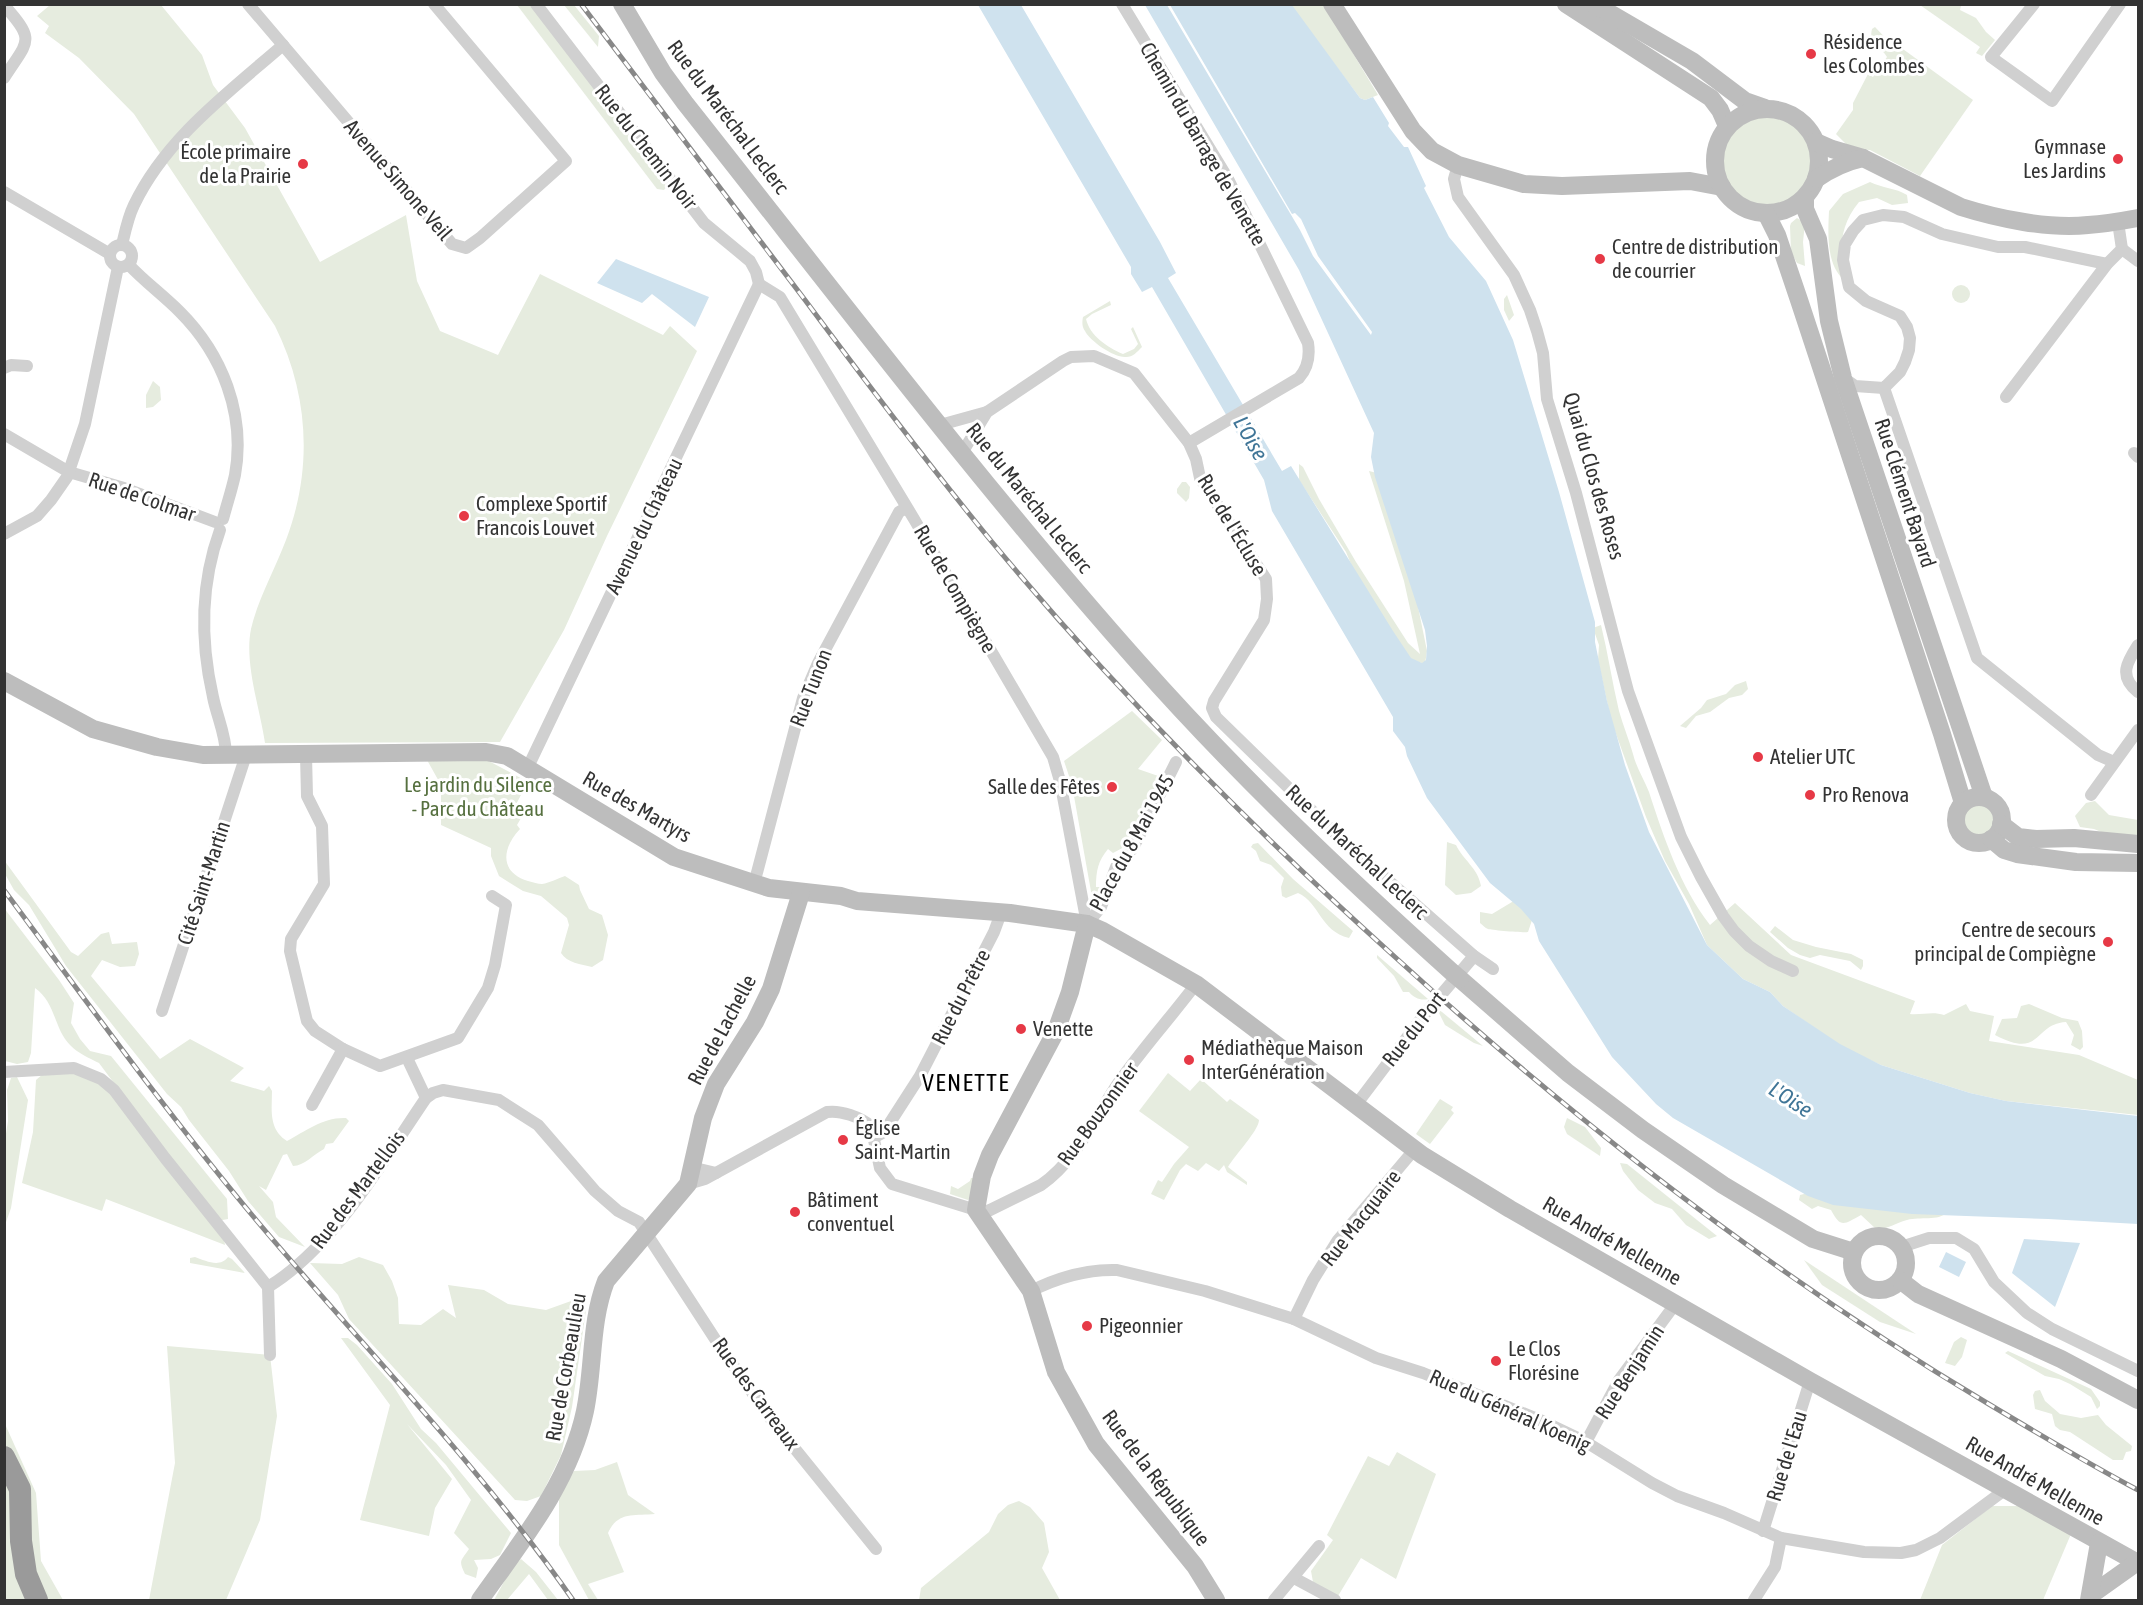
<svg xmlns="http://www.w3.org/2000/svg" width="2143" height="1605" font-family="'Asap Condensed',sans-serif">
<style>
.green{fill:#e6ecdf}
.water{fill:#cfe2ee}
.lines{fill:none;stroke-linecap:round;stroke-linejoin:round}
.street{stroke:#d0d0d0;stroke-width:12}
.secondary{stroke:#bdbdbd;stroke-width:18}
.highway{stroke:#9a9a9a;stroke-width:22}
.rail-casing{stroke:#888;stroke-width:5}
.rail{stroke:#fff;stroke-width:3;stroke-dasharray:9;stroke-linecap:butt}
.secondary-bridge{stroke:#bdbdbd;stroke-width:18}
.poi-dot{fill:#e63946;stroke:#fff;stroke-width:2}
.labels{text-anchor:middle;stroke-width:6;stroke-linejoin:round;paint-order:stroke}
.poi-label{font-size:21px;fill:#333;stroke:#fff;text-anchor:start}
.street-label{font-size:21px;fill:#333;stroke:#fff}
.park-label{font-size:21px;fill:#56703f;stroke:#fff}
.water-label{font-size:22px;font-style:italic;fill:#3f7597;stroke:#fff}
.quarter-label{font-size:24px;letter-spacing:1.5px;fill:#000;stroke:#fff}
</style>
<rect width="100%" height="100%" fill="#fff"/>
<g class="green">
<path d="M50,5H161L202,55L213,85L245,128L320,262L406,215L417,281L440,331L498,355L540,274L663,335L670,326L697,351L607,536L564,630L500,742L265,743C260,709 244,663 251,629C258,599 275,569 286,540C313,469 309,394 275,326L134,114L79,58L45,33L49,26L37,16Z"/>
<path d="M517,5H530L669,184L664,190L657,189Z"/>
<path d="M564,5H574L599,36L598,47Z"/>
<path d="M1290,5H1324L1378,95L1365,100L1360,98Z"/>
<path d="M1920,5H1961L1960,10L1976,18L1986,32L1995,40L1982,56L1976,53L1980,47Z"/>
<path d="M1875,27L1894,47L1896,44L1973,100L1920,176L1870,150L1851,149L1836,134L1853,110V103L1868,74L1873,77L1887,57C1881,46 1868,45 1872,29Z"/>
<circle cx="1768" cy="162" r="45"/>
<path d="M1870,182C1882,188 1896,188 1907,195L1908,203L1892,205L1877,198L1859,202C1839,226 1840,249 1843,279C1826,263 1828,233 1829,211L1843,194Z"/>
<path d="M1797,218L1805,223L1803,242L1805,266L1797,263L1791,252L1790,226L1791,223Z"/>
<circle cx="1961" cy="294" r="9"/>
<path d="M1507,295L1514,315L1509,321L1504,310V299Z"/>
<path d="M1110,301L1111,305L1092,314L1086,319C1090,336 1107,347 1123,354L1134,349L1138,344L1131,329L1133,327L1142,347C1137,352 1133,357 1126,357C1114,358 1090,341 1085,331C1082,327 1082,322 1083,317Z"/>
<path d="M153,381L160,387L161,400L153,407L146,408V395Z"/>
<path d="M1299,464L1303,467L1319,499L1356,562L1408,643L1420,654L1404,581L1369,471L1377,473L1414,587L1427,651L1425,664L1409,659L1353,569L1346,552L1299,480Z"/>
<path d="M1182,482H1186L1190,487L1189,498L1186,502L1177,493V489Z"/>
<path d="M1601,625C1608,653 1612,682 1619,711C1623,725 1629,740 1633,754C1636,767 1644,779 1649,792C1664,838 1680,886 1710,925L1735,903L1791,955L1915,1001L1910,1014C1923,1015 1933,1011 1944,1015L1966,1004L1970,1011L1994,1016L1989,1041L2079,1055L2138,1080V1115L2006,1101L1970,1093L1881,1065L1842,1047L1783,1006L1770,992L1743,979L1707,945L1689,904L1665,861L1646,817L1611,720L1598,660L1599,645L1593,628Z"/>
<path d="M1746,681L1748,689L1742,695L1729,698L1710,712L1696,716L1686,728L1680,726L1701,708L1707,700L1726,694L1735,685Z"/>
<path d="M1132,711L1162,740L1138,769L1164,778L1128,845L1113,853L1108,849C1098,861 1096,871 1096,887H1100L1096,898L1092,897L1072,785L1064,761Z"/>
<path d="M485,759L528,782L514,808L524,813L517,825L520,829C502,848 499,872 528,881C533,882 538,884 542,884C550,883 558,878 565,876L579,885L580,890L589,909L602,915L608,935L603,960L592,967C581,964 567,963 561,953L569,925L567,918L541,896L523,891L499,876L491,856V848L441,825V785L427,760Z"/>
<path d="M2095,801L2109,815L2138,820V840L2116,838L2094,829L2080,827L2075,816L2086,803Z"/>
<circle cx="1979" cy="819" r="17"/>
<path d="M1447,842L1456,845C1463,860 1478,868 1481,886L1471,893L1456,895L1445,885Z"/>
<path d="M1258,843L1293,879L1353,931L1349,938C1320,931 1320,903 1298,893L1286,898L1282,896L1281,887L1284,878L1271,865L1260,861L1256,851L1251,847L1253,844Z"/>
<path d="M4,860L71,952L78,956L101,934L109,932L112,944L137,942L139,954L135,966L120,967L102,960L91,976L160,1059L190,1039L244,1068L230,1081L264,1091L269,1086L272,1091C272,1109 268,1129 287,1141C306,1131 323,1117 346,1118L349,1121L333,1143L326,1144L324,1149C314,1154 304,1166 293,1166L287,1154L283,1155L266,1190L259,1186L273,1202L276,1217L305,1247L279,1237L248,1201L229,1171L189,1120L181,1107L167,1094L66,966L29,905L14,890L5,874Z"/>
<path d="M1517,899L1532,920L1528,932C1524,933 1491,930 1488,929C1485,928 1483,925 1480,923V912L1492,914Z"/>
<path d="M4,908L59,980L74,1003L71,1023L80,1039L90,1051L111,1056L227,1199L228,1219L217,1221L99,1063C89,1058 79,1054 70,1045C54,1029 56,1003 35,988L31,1053L28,1062L17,1064L5,1061Z"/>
<path d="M1775,926L1793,940L1816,947L1851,954L1863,960V966L1861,970L1850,961L1820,955L1810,958L1800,955L1788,948L1770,932Z"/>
<path d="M1377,955L1428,999C1421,1001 1414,998 1409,992H1403L1394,976L1377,958Z"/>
<path d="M2029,1004L2062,1018L2078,1021L2082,1031L2083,1047L2080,1050L2071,1045L2074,1035L2066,1022C2033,1024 2042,1060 1995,1035L2002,1019L2017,1018L2021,1006Z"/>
<path d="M1437,1009L1442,1012L1483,1046L1474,1043L1445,1025Z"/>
<path d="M74,1073L100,1083L135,1118L224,1239L225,1245L106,1199L102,1211L22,1183L33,1132L36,1080L43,1074Z"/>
<path d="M1168,1073L1190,1091L1201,1079L1227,1102L1230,1099L1259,1120C1259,1130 1235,1155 1228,1167L1247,1182V1185L1227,1172L1224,1165L1219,1171L1206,1163L1198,1171L1186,1164L1180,1170L1164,1200L1151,1194L1158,1180L1162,1182L1174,1164L1189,1147L1139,1111Z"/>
<path d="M17,1077L28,1100L11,1208L5,1225L4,1146L8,1121L7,1090L11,1078Z"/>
<path d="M1440,1099L1453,1107L1451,1110L1454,1113L1430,1144L1416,1134Z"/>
<path d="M1567,1118L1585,1127L1601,1148L1600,1156L1567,1134L1564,1127Z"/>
<path d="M1620,1163L1627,1164L1717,1236L1709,1239L1686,1225L1672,1209L1655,1203L1638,1190L1623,1171Z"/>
<path d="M971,1178H974L972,1197L968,1200L950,1194L951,1186L958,1189L970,1181Z"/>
<path d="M1808,1193L1948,1212C1937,1222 1921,1216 1907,1220C1895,1223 1889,1229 1876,1229L1861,1215C1844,1224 1841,1229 1831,1210L1818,1206L1812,1209L1799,1200L1800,1195Z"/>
<path d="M195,1257C206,1261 220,1268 228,1257L232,1259L245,1273L190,1263V1258Z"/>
<path d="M359,1257L383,1265L392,1281L398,1298L399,1324L421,1325L443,1309L456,1318L448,1285L484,1290L508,1304L546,1310L585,1296L586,1310L572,1407L561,1455L541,1496L527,1501L515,1500L349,1319L338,1295L310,1263L342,1264Z"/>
<path d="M1804,1260L1916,1334L1880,1322L1822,1285Z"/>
<path d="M1961,1337L1967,1340L1962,1357L1955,1366L1945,1363L1954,1342Z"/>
<path d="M348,1338L357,1345L392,1384L421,1429L436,1443L511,1533L500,1555L491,1559L474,1560L478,1568L476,1578L465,1574C458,1560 461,1561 469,1549L454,1533L471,1500L446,1465L407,1424L452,1479L435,1508L429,1536L360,1520L390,1405L341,1338Z"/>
<path d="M167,1346L270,1355L277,1416L260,1520L226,1600H149L175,1463Z"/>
<path d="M2008,1351L2091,1389L2100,1402V1406L2097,1409L2091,1397L2070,1384L2059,1379L2045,1376L2005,1353Z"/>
<path d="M2040,1390L2045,1401L2060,1414L2081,1418L2098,1415L2106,1425L2132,1446L2131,1451L2126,1452L2123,1460H2113L2070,1432L2060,1430L2055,1426L2052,1414L2035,1409L2033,1395L2035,1391Z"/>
<path d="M5,1424L36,1493L41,1561L63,1600H5Z"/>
<path d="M1397,1452L1436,1474L1396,1579L1361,1558L1338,1596L1313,1582L1311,1571L1333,1540L1327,1535L1368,1456L1389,1466Z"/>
<path d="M617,1462L628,1495L655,1514C634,1516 618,1511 608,1533L624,1572L588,1584L598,1600H589L559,1545V1491L574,1471L595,1470Z"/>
<path d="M1019,1501L1030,1507L1044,1523L1049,1552L1042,1568L1060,1600H919L921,1588L989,1532L998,1514L1008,1505Z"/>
<path d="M1992,1506H2020L2071,1534L2043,1600H1920L1942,1545Z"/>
<path d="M521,1559L536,1572L558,1600H548L529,1574L507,1600H494L512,1567Z"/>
</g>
<g class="water">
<path d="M978,5H1021L1160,242L1176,273L1168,278L1282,471L1291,466L1393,631L1411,658L1422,663L1426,660L1427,646L1425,630L1375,477L1371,457L1374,433L1299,270L1145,5H1167L1300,230L1313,256L1371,335L1372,332L1318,256L1301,219L1295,213L1292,214L1170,5H1292L1360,98L1365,100L1373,97L1389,123L1388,126L1404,147H1408L1426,186L1424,188L1449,237L1486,281L1513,340L1559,492L1595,622V642L1607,701L1625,765L1649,832L1707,945L1743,979L1770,992L1783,1006L1840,1044L1881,1065L1970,1093L2006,1101L2138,1116V1224L2048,1219L1912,1214L1833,1205L1808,1196L1673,1118L1656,1104L1612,1057L1539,941L1534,924L1521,909L1490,883L1427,798L1407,756L1405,747L1393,731V717L1272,511L1264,480L1152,287L1142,292L1131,274V267Z"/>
<path d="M616,259L709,297L695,327L652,294L642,303L597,283Z"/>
<path d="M2024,1239L2080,1243L2055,1307L2012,1273Z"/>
<path d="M1946,1252L1966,1262L1959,1277L1939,1267Z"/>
</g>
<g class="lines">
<g class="street">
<path d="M248,4L452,244L466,248L480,238L566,161L434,4"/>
<path d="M536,4L704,223L750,261L756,272L759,284"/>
<path d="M1122,4L1227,177L1308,343C1310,356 1308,368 1299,378L1189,443"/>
<path d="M2034,4L1991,57L2052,101L2120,4"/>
<path d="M4,5C36,42 29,39 4,78"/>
<path d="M1458,165L1454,179L1458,197L1514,275L1530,310L1537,331L1543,353L1547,399L1576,493L1628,691L1681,837L1701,877L1723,916L1734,931L1749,946L1771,961L1793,971"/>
<path d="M4,192L110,254"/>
<circle cx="121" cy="256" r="11"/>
<path d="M122,245C125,232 128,217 134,205C166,138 229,92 283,45"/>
<path d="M2122,249L2138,261"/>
<path d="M129,265C145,282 163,295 180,312C222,354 246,414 235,475C232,489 227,504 223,519"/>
<path d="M759,284L780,297L914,519L1053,757L1060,781L1087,924"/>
<path d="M4,368L11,365L27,366"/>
<path d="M1842,377L1855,386L1884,388L1900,372L1905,362L1909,350L1910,338L1907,327L1900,316L1866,301L1849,287L1843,260L1845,244L1853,231L1863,220L1883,215L1904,217L1942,234L1998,247H2025L2107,264"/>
<path d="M1884,388L1977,658L2098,755L2114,762"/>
<path d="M2006,397L2107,264L2122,249L2118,222"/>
<path d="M940,425L987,412"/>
<path d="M4,434L69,472L124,488L215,522"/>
<path d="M962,453L987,412L1063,361L1071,357L1094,356L1134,373L1189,443L1196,459L1200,478L1266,579L1267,599L1264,620L1214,701L1212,708L1216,717L1339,837L1474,956L1493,969"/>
<path d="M2134,453L2138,457"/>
<path d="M220,530C200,585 200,640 213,697C217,717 226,735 226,755"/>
<path d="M4,534L37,516L51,500L67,477L85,424L118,267"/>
<path d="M2138,645C2127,662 2118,676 2138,692"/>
<path d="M306,755L307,796L322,826L324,884L291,939L290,951L307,1021L315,1031L343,1049L380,1066L458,1038L488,988L495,965L506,905L492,896"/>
<path d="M528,767L759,284"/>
<path d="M2091,795L2138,730"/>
<path d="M754,884L803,698L818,663L899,512L906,508"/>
<path d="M1087,924L1101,907L1116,867L1133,848L1176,762"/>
<path d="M162,1011L246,755"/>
<path d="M407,1058L426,1098"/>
<path d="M4,1072L74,1068L101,1079L114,1090L165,1158L268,1287C334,1247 383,1161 426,1098L433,1093L443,1090L499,1100L538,1125L595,1191L618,1211L639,1222L717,1342L770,1418L876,1549"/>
<path d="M312,1105L343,1049"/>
<path d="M1356,1105L1424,1015L1474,956"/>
<path d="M875,1137L884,1132L920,1076L994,932L1001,913"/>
<path d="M716,1173L827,1112C841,1110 860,1117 871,1126L880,1168L892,1184L976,1210L988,1211L1041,1185C1077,1160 1095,1117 1119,1082C1143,1048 1171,1017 1196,984"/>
<path d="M688,1184L705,1179L716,1173L691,1167"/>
<path d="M1901,1247L1929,1238H1956L1974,1249L1994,1282L2027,1313L2052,1329L2138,1371"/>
<path d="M268,1287L270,1355"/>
<path d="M1031,1291C1057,1278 1087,1269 1117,1270L1205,1291L1294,1319L1376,1358L1423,1373L1540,1420L1586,1442L1652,1483L1677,1496L1724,1513L1781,1538L1864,1552L1901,1553L1916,1550L1940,1538L2006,1489"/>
<path d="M1294,1319L1313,1280L1338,1240L1414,1150"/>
<path d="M1586,1442L1619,1380L1676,1303"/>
<path d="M1763,1531L1810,1381"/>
<path d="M1294,1578L1335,1600"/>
<path d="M1274,1600L1319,1546"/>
<path d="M1754,1600L1775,1567L1781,1538"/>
</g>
<g class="secondary">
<path d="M622,4L663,73L685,103C834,291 979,483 1138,662C1236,773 1344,875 1454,974"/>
<path d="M1332,4L1413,131L1432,151L1458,165L1524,184L1562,186L1690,181L1722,187"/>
<path d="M1566,4L1711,98L1720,110L1727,126"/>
<path d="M1594,4L1692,61L1745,101L1765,108"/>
<circle cx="1767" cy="161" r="52"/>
<path d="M1816,142L1832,149L1863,158L1961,207C1999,219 2048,229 2088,225C2105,224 2122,221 2138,218"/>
<path d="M1816,179C1832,168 1845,162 1863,158"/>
<path d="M1805,198V209L1818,239L1829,321L1843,378L1984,797"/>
<path d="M1767,215L1777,235L1799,300L1942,734L1963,803"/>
<path d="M4,681L93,729L157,747L203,755L486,752L507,756L674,857L769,888L841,896L857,901L1010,913L1087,924L1103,931L1196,984L1422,1155L1510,1209L1810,1381L2138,1563"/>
<circle cx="1979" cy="820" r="23"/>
<path d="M2001,824L2018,837L2036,839L2074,838L2138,844"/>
<path d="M1991,839L2004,850L2017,854L2076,862L2138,863"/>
<path d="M1087,924L1070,992L1056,1031L990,1155L982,1176L976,1210L1031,1291L1056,1372L1096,1444L1195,1566L1216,1600"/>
<path d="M1460,979L1568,1073L1643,1130L1723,1185L1813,1239L1854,1252"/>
<circle cx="1879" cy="1263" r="27"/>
<path d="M1900,1280L1918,1294L2061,1359L2138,1400"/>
<path d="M2091,1595L2136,1563"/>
<path d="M480,1600C521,1542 570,1482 585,1411C594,1368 590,1322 606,1281L688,1184L703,1118L716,1084L755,1022L771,989L801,893"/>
<path d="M2089,1600L2099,1543"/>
</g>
<path class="highway" d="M4,1457L20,1489L21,1541L26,1574L37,1600"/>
<g class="rail-casing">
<g id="rail">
<path d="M581,4C656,103 730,202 805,300C866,382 927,463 992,542C1115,690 1252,828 1395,957C1578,1124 1774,1276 1987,1403C2037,1433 2087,1463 2138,1490"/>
<path d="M4,890C87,1002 168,1115 257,1221C363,1347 479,1465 573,1600"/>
</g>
</g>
<use href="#rail" class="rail"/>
<path class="secondary-bridge" d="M1454,974L1460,979"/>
</g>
<g class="poi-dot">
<circle cx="1811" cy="54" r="6"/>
<circle cx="2118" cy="159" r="6"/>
<circle cx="303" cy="164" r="6"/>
<circle cx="1600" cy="259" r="6"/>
<circle cx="464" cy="516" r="6"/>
<circle cx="1758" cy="757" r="6"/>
<circle cx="1112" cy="787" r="6"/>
<circle cx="1810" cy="795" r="6"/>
<circle cx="2108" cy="942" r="6"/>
<circle cx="1021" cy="1029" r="6"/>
<circle cx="1189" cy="1060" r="6"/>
<circle cx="843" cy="1140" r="6"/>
<circle cx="795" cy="1212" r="6"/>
<circle cx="1087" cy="1326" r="6"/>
<circle cx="1496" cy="1361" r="6"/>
</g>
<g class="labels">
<g class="poi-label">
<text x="1823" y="49">Résidence<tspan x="1823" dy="24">les Colombes</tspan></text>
<text x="2106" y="154" text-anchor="end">Gymnase<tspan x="2106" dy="24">Les Jardins</tspan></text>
<text x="291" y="159" text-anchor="end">École primaire<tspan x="291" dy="24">de la Prairie</tspan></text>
<text x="1612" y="254">Centre de distribution<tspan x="1612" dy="24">de courrier</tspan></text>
<text x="476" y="511">Complexe Sportif<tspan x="476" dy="24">Francois Louvet</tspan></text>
<text x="1770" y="764">Atelier UTC</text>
<text x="1100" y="794" text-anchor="end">Salle des Fêtes</text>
<text x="1822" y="802">Pro Renova</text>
<text x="2096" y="937" text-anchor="end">Centre de secours<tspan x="2096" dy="24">principal de Compiègne</tspan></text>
<text x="1033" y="1036">Venette</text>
<text x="1201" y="1055">Médiathèque Maison<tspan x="1201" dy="24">InterGénération</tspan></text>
<text x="855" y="1135">Église<tspan x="855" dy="24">Saint-Martin</tspan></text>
<text x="807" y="1207">Bâtiment<tspan x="807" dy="24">conventuel</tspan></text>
<text x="1099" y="1333">Pigeonnier</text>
<text x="1508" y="1356">Le Clos<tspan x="1508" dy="24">Florésine</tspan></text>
</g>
<g class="street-label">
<text transform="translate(728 117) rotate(53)" y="7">Rue du Maréchal Leclerc</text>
<text transform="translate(1203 144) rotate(60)" y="7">Chemin du Barrage de Venette</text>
<text transform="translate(646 147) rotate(52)" y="7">Rue du Chemin Noir</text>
<text transform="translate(398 180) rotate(49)" y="7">Avenue Simone Veil</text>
<text transform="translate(1594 476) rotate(74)" y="7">Quai du Clos des Roses</text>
<text transform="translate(1905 493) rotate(72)" y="7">Rue Clément Bayard</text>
<text transform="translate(142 497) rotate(19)" y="7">Rue de Colmar</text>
<text transform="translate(1029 498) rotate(51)" y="7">Rue du Maréchal Leclerc</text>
<text transform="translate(1232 525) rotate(59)" y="7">Rue de l'Écluse</text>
<text transform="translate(644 526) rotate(-64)" y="7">Avenue du Château</text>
<text transform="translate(955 589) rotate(60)" y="7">Rue de Compiègne</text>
<text transform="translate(811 688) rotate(-69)" y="7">Rue Tunon</text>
<text transform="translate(637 807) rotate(30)" y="7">Rue des Martyrs</text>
<text transform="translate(1132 843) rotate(-61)" y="7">Place du 8 Mai 1945</text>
<text transform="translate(1357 852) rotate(43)" y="7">Rue du Maréchal Leclerc</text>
<text transform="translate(204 883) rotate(-72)" y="7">Cité Saint-Martin</text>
<text transform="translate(961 997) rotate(-63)" y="7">Rue du Prêtre</text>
<text transform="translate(1414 1029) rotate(-52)" y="7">Rue du Port</text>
<text transform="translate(722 1030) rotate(-62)" y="7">Rue de Lachelle</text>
<text transform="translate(1098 1114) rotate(-54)" y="7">Rue Bouzonnier</text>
<text transform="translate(358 1190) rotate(-53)" y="7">Rue des Martellois</text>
<text transform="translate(1361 1218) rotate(-52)" y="7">Rue Macquaire</text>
<text transform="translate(1612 1241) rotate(30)" y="7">Rue André Mellenne</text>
<text transform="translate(566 1367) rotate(-80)" y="7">Rue de Corbeaulieu</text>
<text transform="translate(1630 1372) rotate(-57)" y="7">Rue Benjamin</text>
<text transform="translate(756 1394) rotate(54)" y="7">Rue des Carreaux</text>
<text transform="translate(1510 1411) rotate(24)" y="7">Rue du Général Koenig</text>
<text transform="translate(1787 1456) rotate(-73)" y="7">Rue de l'Eau</text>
<text transform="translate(1156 1478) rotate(53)" y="7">Rue de la République</text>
<text transform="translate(2035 1481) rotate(30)" y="7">Rue André Mellenne</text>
</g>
<g class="park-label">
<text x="478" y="792">Le jardin du Silence<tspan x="478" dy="24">- Parc du Château</tspan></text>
</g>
<g class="water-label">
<text transform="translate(1251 438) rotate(60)" y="8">L'Oise</text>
<text transform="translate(1791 1099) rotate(33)" y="8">L'Oise</text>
</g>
<g class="quarter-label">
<text x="966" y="1091">VENETTE</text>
</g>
</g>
<rect width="2143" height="1605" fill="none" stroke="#333333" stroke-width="12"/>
</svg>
